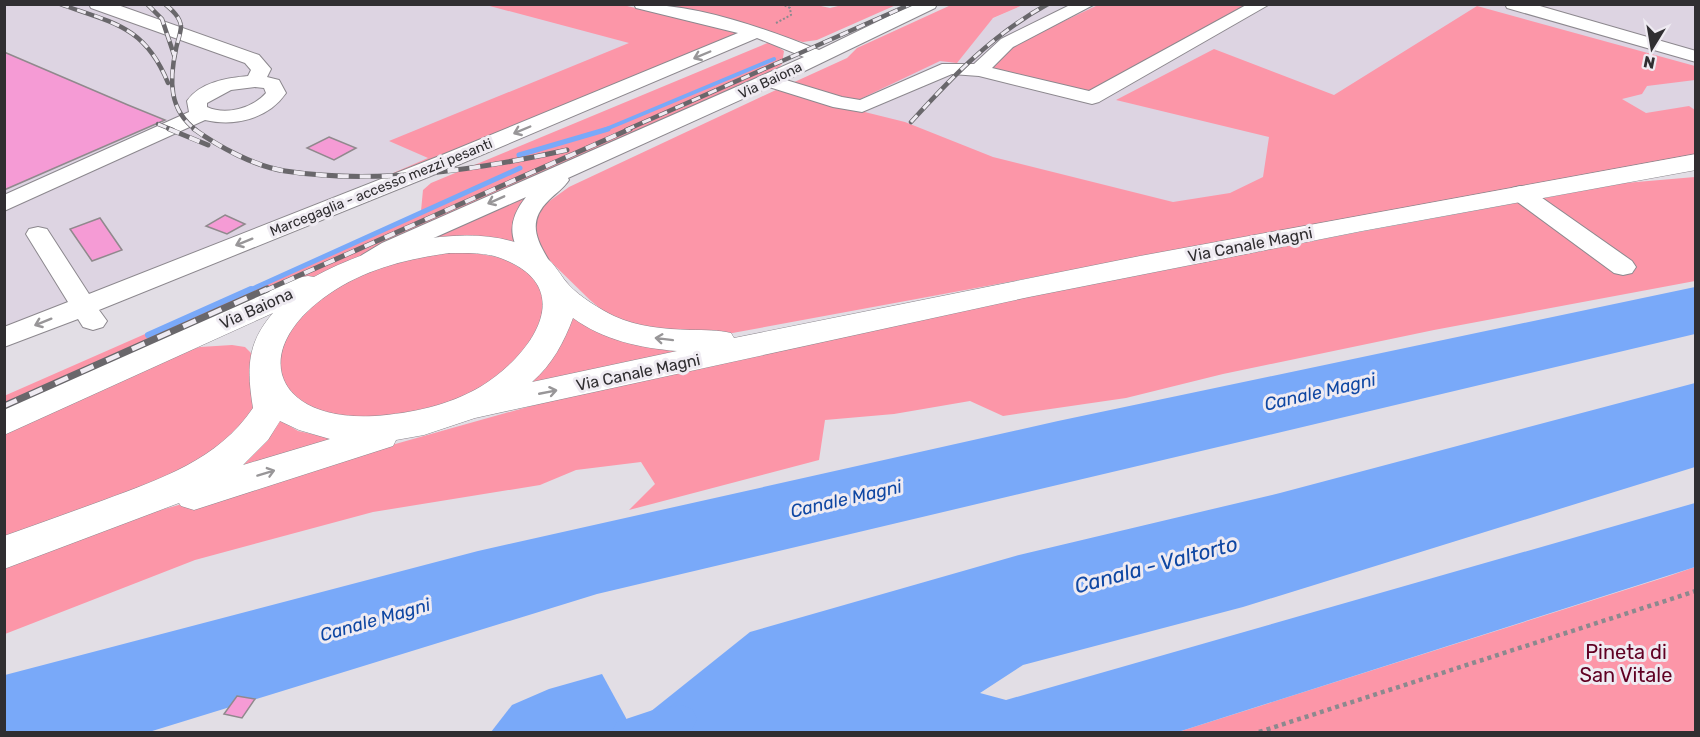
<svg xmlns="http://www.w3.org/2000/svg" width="1700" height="737" font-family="Rubik,sans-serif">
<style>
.built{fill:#ddd4e2}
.green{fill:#fc96a8}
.water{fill:#79a9f9}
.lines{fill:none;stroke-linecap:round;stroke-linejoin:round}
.stream-far2{stroke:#79a9f9;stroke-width:4}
.stream-far1{stroke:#79a9f9;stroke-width:5}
.stream{stroke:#79a9f9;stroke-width:6}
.canal{fill:#79a9f9;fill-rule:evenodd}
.building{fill:#f59bd5;stroke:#90898d;stroke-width:1.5}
.minor-casing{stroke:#8c888e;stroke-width:2}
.major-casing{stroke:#8c888e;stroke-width:1}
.path-far1{stroke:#8c898e;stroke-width:2;stroke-dasharray:2 2;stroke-linecap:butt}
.path{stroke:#8c898e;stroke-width:4.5;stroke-dasharray:4 4;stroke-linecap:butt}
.minor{fill:#fff;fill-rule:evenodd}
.major{fill:#fff;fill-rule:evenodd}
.rail-far2-casing{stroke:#69676b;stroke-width:4.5}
.rail-far1-casing{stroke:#69676b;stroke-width:5}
.rail-casing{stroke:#69676b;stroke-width:7}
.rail-far2{stroke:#efebf2;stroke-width:3;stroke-dasharray:9;stroke-linecap:butt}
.rail-far1{stroke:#efebf2;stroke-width:4;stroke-dasharray:11;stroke-linecap:butt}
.rail{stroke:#efebf2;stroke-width:4.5;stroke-dasharray:14;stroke-linecap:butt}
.oneway{stroke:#989698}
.labels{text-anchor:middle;stroke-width:6;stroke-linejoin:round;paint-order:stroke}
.far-street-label{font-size:14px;fill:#302e31;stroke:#efebf2}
.street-label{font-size:16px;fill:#302e31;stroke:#efebf2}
.water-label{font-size:18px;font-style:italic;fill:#0f47a3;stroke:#efebf2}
.near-park-label{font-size:20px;fill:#600023;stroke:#efebf2}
.near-water-label{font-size:21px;font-style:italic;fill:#0f47a3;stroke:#efebf2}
</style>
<rect width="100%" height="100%" fill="#e2dee5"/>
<g class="built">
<path d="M5,5H595L725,37L5,331Z"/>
<path d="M1023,5H1695V144L1185,232L749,130Z"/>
</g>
<g class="green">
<path d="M812,4L830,8L842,5H896L817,40L803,42L652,5Z"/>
<path d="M486,5H623L744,34L406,173H393L428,158L389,141L629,43Z"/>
<path d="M951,5H1023L993,18L957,63L940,61L856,101L790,84L847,58L857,48Z"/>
<path d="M1098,5H1249L1089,92L996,71L992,68L1011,46Z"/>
<path d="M1477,6L1695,66V80L1647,86L1642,94L1622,99L1646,113L1689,106L1695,110V155L727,334L647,329L608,315L590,300L549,260L533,239V223L544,205L569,187L776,90L905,122L993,157L1173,202L1230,193L1263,177L1269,137L1116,100L1214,49L1334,95Z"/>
<path d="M770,42L784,51L782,64L777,69L5,415L4,396L414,216L421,211L423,190L431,183Z"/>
<path d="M1695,177V281L1434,330L1223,374L1126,398L1003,416L970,401L894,414L825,420L819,460L629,510L655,484L641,462L576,470L540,485L373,512L195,560L5,634V563L143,515L570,395L1018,299L1354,233L1625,183Z"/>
<path d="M527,194C524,214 503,222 518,248L425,242Z"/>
<path d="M468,252L503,258L529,273L544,294L545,320L503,377L463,401L414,416L367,421L326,415L296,399L280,377L279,350L293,323L318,298L351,277L428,253Z"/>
<path d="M566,308L692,350L507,396Z"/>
<path d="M232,345L245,347L252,354L259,403L214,459L5,542L4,433L176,354L200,347Z"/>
<path d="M275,417L298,431L352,443L219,476Z"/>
<path d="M1695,567V732H1178L1666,577Z"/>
</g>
<g class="water">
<path d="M1695,287V334L597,594L149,732H5V675L478,551L1058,421Z"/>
<path d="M1695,383V467L1243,607L1023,665L980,693L1006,700L1695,503V567L1178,732H655L650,712L750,632L1019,555L1280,493Z"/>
<path d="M602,674L626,718L630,732H491L512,705L549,689Z"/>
</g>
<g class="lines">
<path class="stream-far2" d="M604,130L774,59"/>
<g class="stream-far1">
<path d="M519,155L608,129"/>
<path d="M248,291L520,168"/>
</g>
<path class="stream" d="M148,335L251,289"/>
<path class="canal" d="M682,705L692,709L697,719L692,729L683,732H612L617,722L653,710Z"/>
</g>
<g class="building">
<path d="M4,52L128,105L165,120L4,190Z"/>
<path d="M329,137L356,148L334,160L307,148Z"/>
<path d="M225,215L245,224L227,234L206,226Z"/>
<path d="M100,218L122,250L92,261L70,229Z"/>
<path d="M237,696L255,699L242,718L224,714Z"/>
</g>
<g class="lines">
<g class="minor-casing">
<g id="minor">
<path d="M89,4H115L259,55L271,69L267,77L279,80L286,93C268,119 235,127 205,120L4,211V195L189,112L187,101C200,82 227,78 248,76L251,70L245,63L91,8ZM255,87L264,88L266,93C253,108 226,116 207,107V103L231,90Z"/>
<path d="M634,4C697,4 761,27 819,50L914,4H937L935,8L786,80L842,97L860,100L942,64H974L1001,39L1072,4H1095L1013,47L992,68L1089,91L1248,4H1270L1099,102L1092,104L979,76L952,74L862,112L833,107L769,87L568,178L569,180C564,188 556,193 549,200C525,223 538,243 553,267L549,273L540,275L531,273C512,244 503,226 526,197L400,253L380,265L371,268L362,265L358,260L362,255L382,243L804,57L757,38L458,165L99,310L107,321L103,327L93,330L83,327L78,319L4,347V327L68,302L26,234L29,229L38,227L47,229L89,294L442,155L738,33L636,8Z"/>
<path d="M1505,4H1533L1696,51V62L1507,8Z"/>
<path d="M1520,186L1528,188L1632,261L1636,267L1632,273L1623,275L1614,273L1512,198L1509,193L1512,188Z"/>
</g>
</g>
<g class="major-casing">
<path id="major" d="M1696,154V170L1362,231L1029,297L475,418L424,435L396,440L393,446L194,510L181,506L179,503L4,569V536C38,524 71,512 104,500C160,479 218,460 253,408C247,370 246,344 273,313L4,435V407L297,278L308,276L314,277C372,244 491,212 549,260C557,267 562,278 569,285C580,297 600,309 614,316C638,327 664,329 690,330C705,330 718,330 731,333L734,338L1140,256ZM449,253C466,253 487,252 503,259C581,290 528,358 480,387C447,406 412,413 375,416C275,422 246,351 329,294C365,269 407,259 449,253ZM573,318C603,340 640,348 677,351L532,382C552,365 564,342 573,318ZM280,421L299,430L330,439L243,465L268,440Z"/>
</g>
<path class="path-far1" d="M776,23L791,15L790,8L782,4"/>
<path class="path" d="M1259,732L1696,591"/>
<use href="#minor" class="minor"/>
<use href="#major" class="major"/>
<g class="rail-far2-casing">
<g id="rail-far2">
<path d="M60,4C113,23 145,26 168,83"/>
<path d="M147,4L162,19L174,55"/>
<path d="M165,4C172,10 180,17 181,26C181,33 177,43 176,49C169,81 169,110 196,130"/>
<path d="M911,122C953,76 993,34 1048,4"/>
<path d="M158,124L173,130"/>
<path d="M626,130L911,4"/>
</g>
</g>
<g class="rail-far1-casing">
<g id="rail-far1">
<path d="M169,129L208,145"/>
<path d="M194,129C219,147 254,166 285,171C377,185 477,170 567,150"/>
<path d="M264,291L630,129"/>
</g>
</g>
<g class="rail-casing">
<path id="rail" d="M4,406L267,289"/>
</g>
<use href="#rail-far2" class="rail-far2"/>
<use href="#rail-far1" class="rail-far1"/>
<use href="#rail" class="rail"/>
</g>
<defs><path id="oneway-shaft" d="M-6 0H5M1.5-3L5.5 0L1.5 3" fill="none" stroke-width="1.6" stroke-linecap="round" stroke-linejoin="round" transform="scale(1.5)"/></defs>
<g class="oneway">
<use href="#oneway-shaft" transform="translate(702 55) rotate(157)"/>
<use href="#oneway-shaft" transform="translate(522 130) rotate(157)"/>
<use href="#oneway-shaft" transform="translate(496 200) rotate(156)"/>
<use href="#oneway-shaft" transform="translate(244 242) rotate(158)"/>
<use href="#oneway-shaft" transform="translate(43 322) rotate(158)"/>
<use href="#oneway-shaft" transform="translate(664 339) rotate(-173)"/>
<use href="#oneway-shaft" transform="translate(548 392) rotate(-11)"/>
<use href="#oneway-shaft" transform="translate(266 473) rotate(-17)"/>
</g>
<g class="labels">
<g class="far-street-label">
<text transform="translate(770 80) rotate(-25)" y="5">Via Baiona</text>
<text transform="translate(381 187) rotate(-22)" y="5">Marcegaglia - accesso mezzi pesanti</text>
</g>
<g class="street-label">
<text transform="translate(1250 244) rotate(-11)" y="6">Via Canale Magni</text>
<text transform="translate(256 308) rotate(-24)" y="6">Via Baiona</text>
<text transform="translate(638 372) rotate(-12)" y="6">Via Canale Magni</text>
</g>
<g class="water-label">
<text transform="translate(1320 392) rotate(-13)" y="6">Canale Magni</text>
<text transform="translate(846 499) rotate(-13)" y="6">Canale Magni</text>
<text transform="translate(375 620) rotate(-16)" y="6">Canale Magni</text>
</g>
<g class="near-park-label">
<text x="1626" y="659">Pineta di<tspan x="1626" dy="23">San Vitale</tspan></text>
</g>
<g class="near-water-label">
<text transform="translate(1156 565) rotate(-15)" y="7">Canala - Valtorto</text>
</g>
</g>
<rect width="1700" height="737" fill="none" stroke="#302e31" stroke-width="12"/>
<g transform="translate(1652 48) rotate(191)" stroke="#efebf2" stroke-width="4.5" paint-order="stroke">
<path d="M0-4.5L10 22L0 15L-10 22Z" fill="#302e31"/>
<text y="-9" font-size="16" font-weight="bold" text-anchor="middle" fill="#302e31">N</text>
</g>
</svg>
